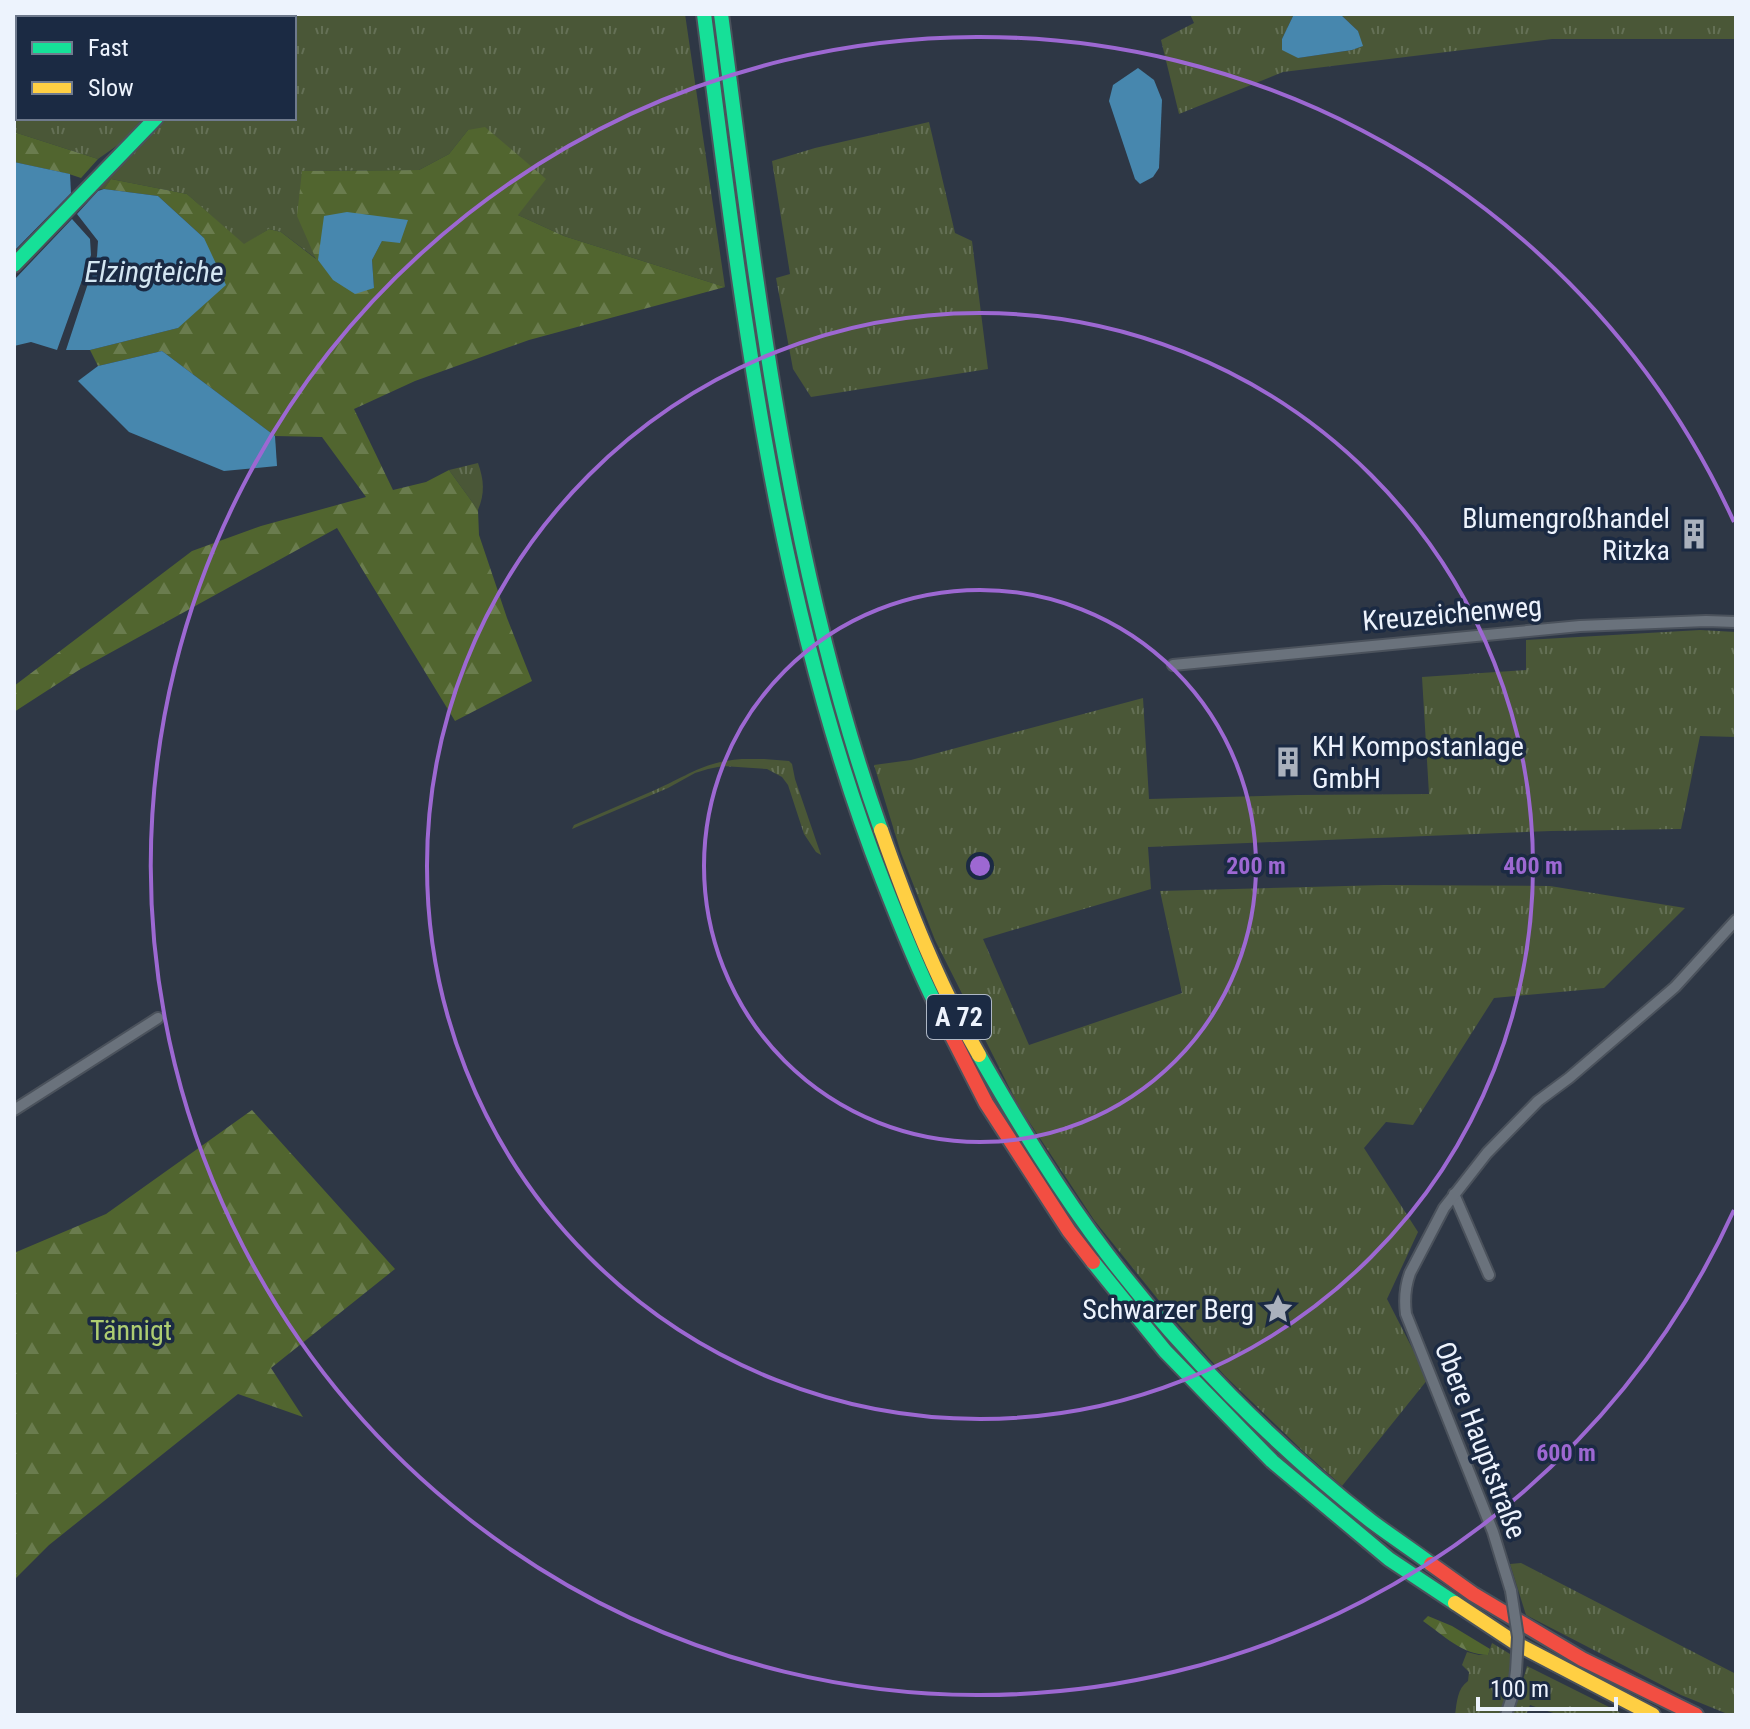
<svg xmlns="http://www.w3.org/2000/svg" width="1750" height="1729" font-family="'Roboto Condensed',sans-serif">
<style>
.grass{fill:url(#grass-tufts)}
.forest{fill:url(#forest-firs);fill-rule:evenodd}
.water{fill:#4787ae}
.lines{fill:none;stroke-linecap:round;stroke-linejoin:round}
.street-casing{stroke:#4b525c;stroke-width:14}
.fast-casing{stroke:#4b525c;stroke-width:18}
.slow-casing{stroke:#4b525c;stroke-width:18}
.jam-casing{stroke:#4b525c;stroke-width:18}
.street{stroke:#6a727c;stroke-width:10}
.fast{stroke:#16e098;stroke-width:14}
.slow{stroke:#ffcf43;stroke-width:14}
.jam{stroke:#f24e42;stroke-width:14}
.street-bridge-casing{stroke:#4b525c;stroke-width:14;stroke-linecap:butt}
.street-bridge{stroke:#6a727c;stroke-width:10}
.ring{fill:none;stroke:#9d68d2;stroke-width:4}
.labels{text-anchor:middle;stroke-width:7;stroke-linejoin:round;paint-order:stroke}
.shield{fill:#1b2a43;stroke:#aeb7c5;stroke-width:2}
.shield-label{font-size:26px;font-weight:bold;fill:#edf3fd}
.poi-label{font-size:28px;fill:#edf3fd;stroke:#1b2a43;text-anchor:end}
.street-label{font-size:28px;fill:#edf3fd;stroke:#1b2a43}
.park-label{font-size:28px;fill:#aecd71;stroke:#1b2a43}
.water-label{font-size:30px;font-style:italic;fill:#d4e6f2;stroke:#1b2a43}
.centre{fill:#9d68d2;stroke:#1b2a43;stroke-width:4}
.ring-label{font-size:24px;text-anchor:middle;font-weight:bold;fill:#9d68d2;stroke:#1b2a43;stroke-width:7;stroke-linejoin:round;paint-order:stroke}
</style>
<defs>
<pattern id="grass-tufts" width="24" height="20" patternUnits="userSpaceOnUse" patternTransform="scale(2)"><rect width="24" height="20" fill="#4a5737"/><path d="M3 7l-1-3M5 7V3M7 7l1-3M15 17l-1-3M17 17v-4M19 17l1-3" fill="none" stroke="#647055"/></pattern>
<pattern id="forest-firs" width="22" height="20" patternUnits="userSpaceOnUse" patternTransform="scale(2)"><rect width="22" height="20" fill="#51652f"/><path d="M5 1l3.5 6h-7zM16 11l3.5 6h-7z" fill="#6a7c4e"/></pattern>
</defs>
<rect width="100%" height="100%" fill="#2e3745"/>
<g class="grass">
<path d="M14,14H136L146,18H18V118H143L125,140L98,159L14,132Z"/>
<path d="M265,14H685L725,287L564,236L518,215L468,130L449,154L419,170L302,171L318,260L281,232L269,229L244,245L187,194L111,179L104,189L96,190L167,118H294V18H262Z"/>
<path d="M1190,14H1294L1282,39L1298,58L1352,50L1362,46L1358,31L1340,14H1736V39H1552L1283,72L1179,114L1161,40L1194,23Z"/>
<path d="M929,122L955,233L972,241L988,369L811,397L793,369L776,278L790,274L772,161L815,148Z"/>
<path d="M478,463C484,480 485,493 478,510L449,470Z"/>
<path d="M1700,630L1736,632V737L1700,736L1681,829L1551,831L1148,847L1151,889L983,939L1029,1045L1182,993L1160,891L1384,885L1550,886L1685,908L1604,988L1494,998L1413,1125L1386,1122L1364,1148L1418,1232L1387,1299L1428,1379L1342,1486L1304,1452L1225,1376L1173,1318L1094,1220L1018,1105L935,940L901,853L874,765L911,760L1143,698L1149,799L1298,795L1429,794L1422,677L1526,670V640Z"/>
<path d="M742,759H764L789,761L792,764L795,779L821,855L816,852L804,834L788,785L782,777L767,769L723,766L708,769L695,773L668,788L572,829L574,825C601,813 628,802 655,790C689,775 703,762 742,759Z"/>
<path d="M1521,1563L1736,1674V1715H1730L1681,1695L1526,1615L1510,1564Z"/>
<path d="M1492,1643L1510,1654V1683L1503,1715H1455C1457,1702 1457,1689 1468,1681L1469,1672L1462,1665L1467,1652L1479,1655H1488Z"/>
<path d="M1527,1666L1625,1715H1559L1530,1705L1526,1715H1513Z"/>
</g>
<g class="forest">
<path d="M485,127L546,179L518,215L564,236L725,287L529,340L415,381L354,409L393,490L426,482L449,470L478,510L479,535L507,618L532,681L455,721L337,528L79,670L14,712V686L192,551L261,526L366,497L322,437L275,436L162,351L98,366L90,350L178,328L204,238L158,196L104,189L111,179L187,194L244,244L269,229L281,232L316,259L297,216L302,171L419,170L449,154L468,130ZM408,220L382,241L372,260L374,288L318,260Z"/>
<path d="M14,132L98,159L81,178L69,174L14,162Z"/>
<path d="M252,1110L395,1269L271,1368L303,1417L238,1394L49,1545L14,1580V1253L106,1214Z"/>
<path d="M1428,1616L1452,1626L1490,1649L1488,1655C1463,1655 1443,1635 1423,1621Z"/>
</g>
<g class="water">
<path d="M1294,14H1340L1358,31L1363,46L1352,50L1298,58L1282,50V39Z"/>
<path d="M1138,68L1154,80L1162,100L1159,168L1153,177L1140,184L1135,179L1109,101L1113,85Z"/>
<path d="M14,162L70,174L71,193L14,251Z"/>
<path d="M104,189L158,196L204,238L226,285L178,328L90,350H66L97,256L98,241L77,214L98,191Z"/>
<path d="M347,212L408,220L400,243L382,241L372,260L374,288L355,294L333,280L318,260L324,216Z"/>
<path d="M72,219L90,239L91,255L57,350L31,342L14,346V280Z"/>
<path d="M162,351L275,436L277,466L224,471L129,432L78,381L98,366Z"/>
</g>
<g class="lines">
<g class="street-casing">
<g id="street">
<path d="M1173,665L1580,626L1706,621L1736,622"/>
<path d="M14,1110L158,1018"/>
<path d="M1454,1194L1489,1275"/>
<path d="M1511,1591L1493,1532L1406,1314C1404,1299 1405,1287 1410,1273L1444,1208L1487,1153L1538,1101L1569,1078L1675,987L1736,920"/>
<path d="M1506,1715L1513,1694L1516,1671"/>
</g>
</g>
<g class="fast-casing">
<g id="fast">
<path d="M704,14C742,306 775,605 883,881C899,922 915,963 935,1003"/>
<path d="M721,14C757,288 788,568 881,830"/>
<path d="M250,18L254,14"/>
<path d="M14,265L156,118"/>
<path d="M979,1055C1018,1123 1059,1191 1107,1254C1181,1351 1275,1446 1371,1521C1391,1536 1411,1549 1431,1564"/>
<path d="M1093,1262L1165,1351L1272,1461L1389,1559L1455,1603"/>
</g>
</g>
<g class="slow-casing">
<g id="slow">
<path d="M881,830C908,907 938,984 979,1055"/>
<path d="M1455,1603L1517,1644L1653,1715"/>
</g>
</g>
<g class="jam-casing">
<g id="jam">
<path d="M935,1003L986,1103L1069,1231L1093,1262"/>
<path d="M1431,1564L1473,1594L1582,1659L1696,1715"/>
</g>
</g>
<use href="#street" class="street"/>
<use href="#fast" class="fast"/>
<use href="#slow" class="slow"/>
<use href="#jam" class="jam"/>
<g class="street-bridge-casing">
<path id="street-bridge" d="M1511,1591L1518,1637L1516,1671"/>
</g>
<use href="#street-bridge" class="street-bridge"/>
</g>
<g class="ring">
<circle cx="980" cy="866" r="276"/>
<circle cx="980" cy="866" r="553"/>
<path d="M1734 1210A829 829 0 1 1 1734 522"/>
</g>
<defs>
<g id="building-bare" transform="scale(2.4)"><path d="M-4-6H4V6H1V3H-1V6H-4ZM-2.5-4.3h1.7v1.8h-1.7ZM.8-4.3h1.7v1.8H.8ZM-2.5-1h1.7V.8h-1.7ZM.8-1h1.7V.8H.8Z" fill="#aab1bd" stroke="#1b2a43" stroke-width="2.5" paint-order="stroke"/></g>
<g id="sight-bare" transform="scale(2.4)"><path d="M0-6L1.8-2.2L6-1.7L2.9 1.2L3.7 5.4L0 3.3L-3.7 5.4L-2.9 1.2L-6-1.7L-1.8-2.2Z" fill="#aab1bd" stroke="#1b2a43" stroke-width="2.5" paint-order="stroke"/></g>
</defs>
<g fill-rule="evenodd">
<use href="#building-bare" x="1694" y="534"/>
<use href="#building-bare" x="1288" y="762"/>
<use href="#sight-bare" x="1278" y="1309"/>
</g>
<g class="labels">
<rect class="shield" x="927" y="995" width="64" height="44" rx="6"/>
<g class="shield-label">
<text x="959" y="1026">A 72</text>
</g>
<g class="poi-label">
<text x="1670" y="528">Blumengroßhandel<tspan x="1670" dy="32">Ritzka</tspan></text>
<text x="1312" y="756" text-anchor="start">KH Kompostanlage<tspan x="1312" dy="32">GmbH</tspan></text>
<text x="1254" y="1319">Schwarzer Berg</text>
</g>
<g class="street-label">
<text transform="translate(1452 613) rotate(-5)" y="10">Kreuzeichenweg</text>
<text transform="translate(1481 1440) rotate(69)" y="10">Obere Hauptstraße</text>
</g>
<g class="park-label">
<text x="131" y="1340">Tännigt</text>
</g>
<g class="water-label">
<text x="154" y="282">Elzingteiche</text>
</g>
</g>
<circle cx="980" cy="866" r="12" class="centre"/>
<g class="ring-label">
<text x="1256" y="874">200 m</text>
<text x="1533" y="874">400 m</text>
<text x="1566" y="1461">600 m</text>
</g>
<rect width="1750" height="1729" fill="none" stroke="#edf3fd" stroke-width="32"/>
<rect x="16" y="16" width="280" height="104" fill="#1b2a43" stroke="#6f7a8d" stroke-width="2"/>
<rect x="32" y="42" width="40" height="12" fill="#16e098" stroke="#6f7a8d" stroke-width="2"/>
<text x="88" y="56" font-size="24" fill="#edf3fd">Fast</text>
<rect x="32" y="82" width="40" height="12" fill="#ffcf43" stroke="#6f7a8d" stroke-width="2"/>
<text x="88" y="96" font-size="24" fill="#edf3fd">Slow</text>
<path d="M1478 1697v12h138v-12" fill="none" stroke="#edf3fd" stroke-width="4"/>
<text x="1490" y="1697" font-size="24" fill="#edf3fd" stroke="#1b2a43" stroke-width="6" paint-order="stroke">100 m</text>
</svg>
